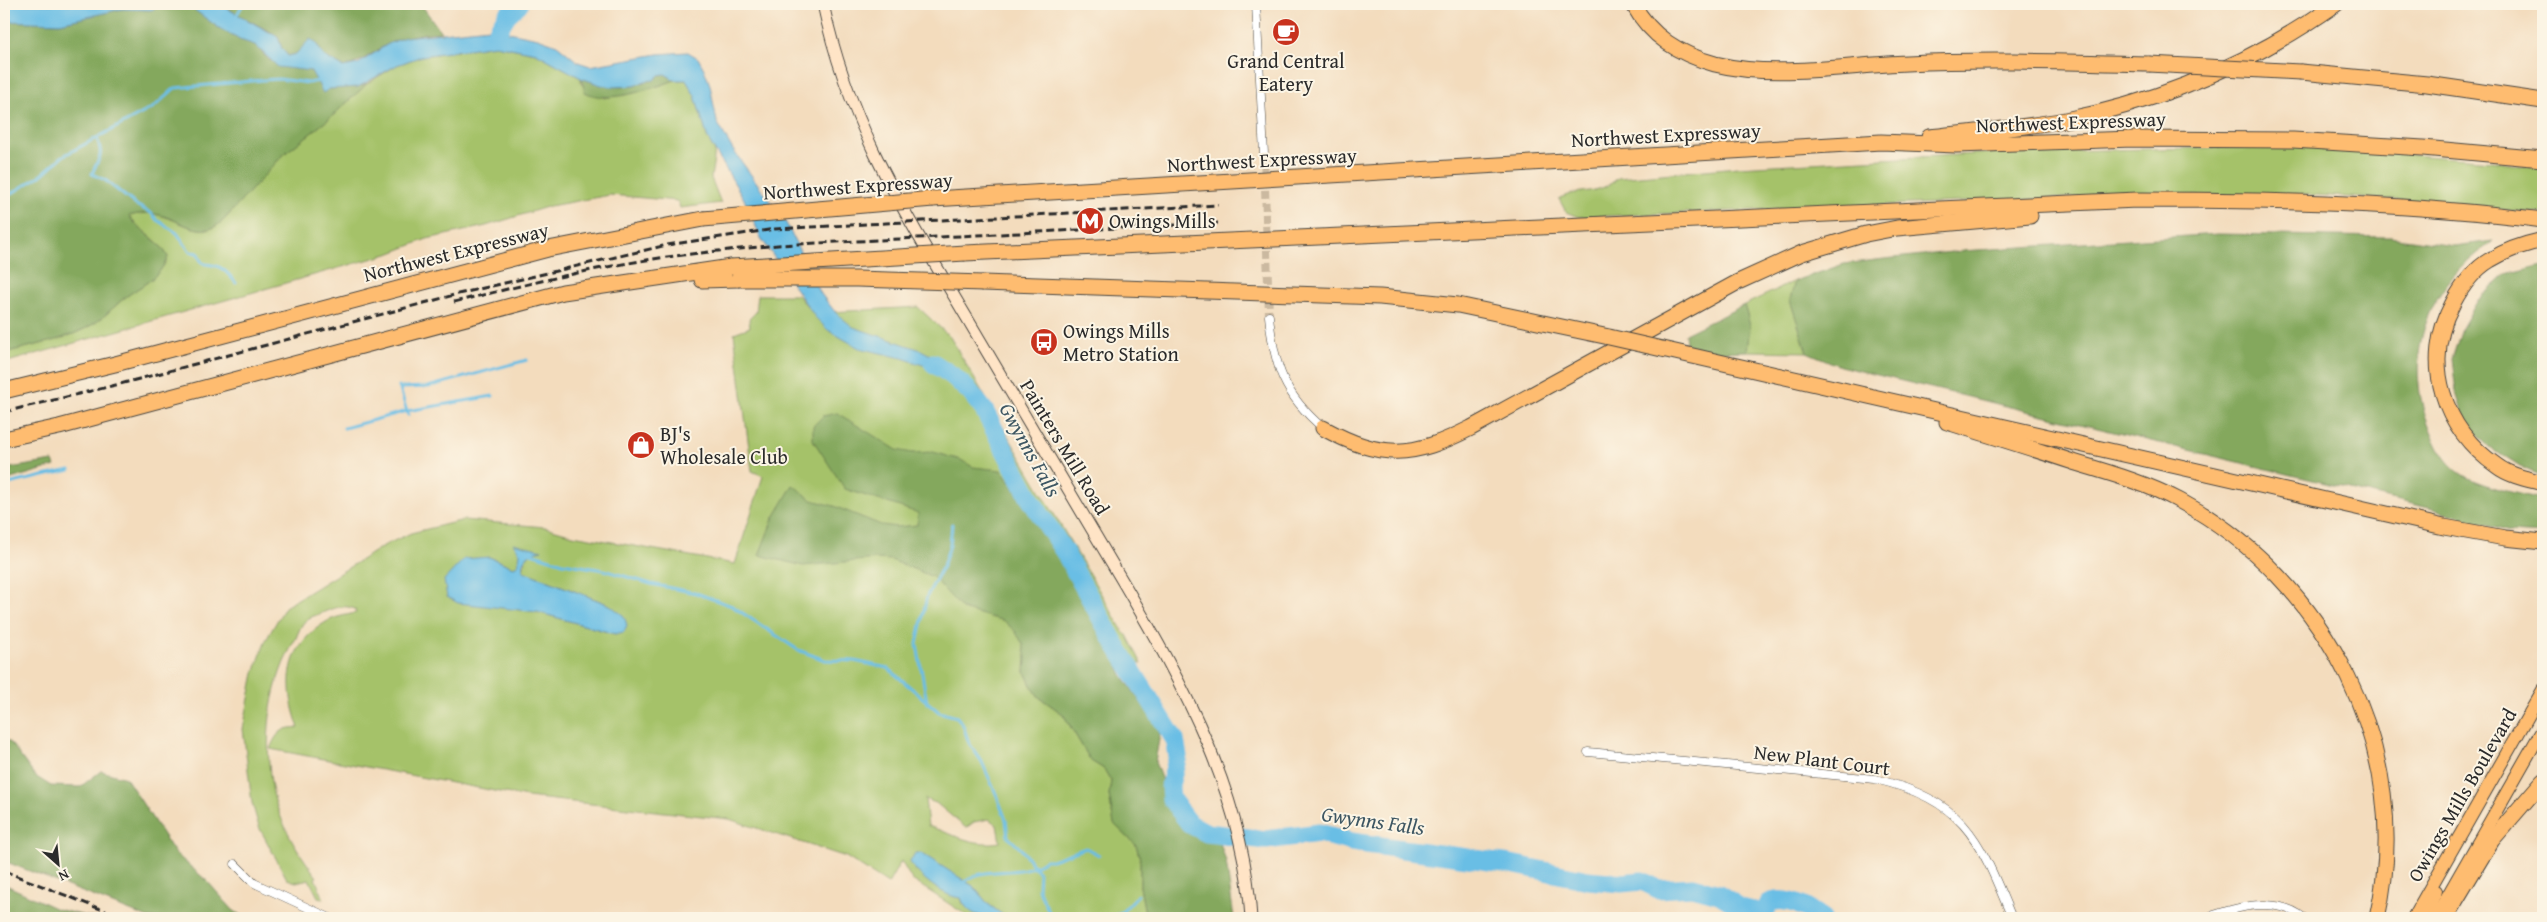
<svg xmlns="http://www.w3.org/2000/svg" width="2547" height="922" font-family="'Gentium Book Plus',serif">
<style>
.green{fill:#a5c269;stroke:#68764a;fill-rule:evenodd}
.forest{fill:#84a85d;stroke:#586a44}
.water{fill:#69bee5;stroke:#4a7488}
.lines{fill:none;stroke-linecap:round;stroke-linejoin:round}
.stream{stroke:#69bee5;stroke-width:3}
.river{stroke:#69bee5;stroke-width:19}
.minor-tunnel{stroke:#cbb9a0;stroke-width:8;stroke-dasharray:8 4;stroke-linecap:butt}
.minor-casing{stroke:#494641;stroke-width:9}
.secondary-casing{stroke:#494641;stroke-width:13}
.primary-casing{stroke:#494641;stroke-width:14}
.motorway-casing{stroke:#494641;stroke-width:17}
.minor{stroke:#fff;stroke-width:8}
.secondary{stroke:#ffe4c6;stroke-width:11}
.primary{stroke:#febc70;stroke-width:12}
.motorway{stroke:#febc70;stroke-width:15}
.rail{stroke:#2b2b2b;stroke-width:3;stroke-dasharray:8 4;stroke-linecap:butt}
.motorway-bridge-casing{stroke:#494641;stroke-width:17;stroke-linecap:butt}
.motorway-bridge{stroke:#febc70;stroke-width:15}
.labels{text-anchor:middle;stroke-width:4;stroke-linejoin:round;paint-order:stroke}
.poi-label{font-size:20px;fill:#2b2b2b;stroke:#fcf5e5;text-anchor:start}
.street-label{font-size:20px;fill:#2b2b2b;stroke:#fcf5e5}
.water-label{font-size:21px;font-style:italic;fill:#3e5763;stroke:#fcf5e5}
</style>
<rect width="100%" height="100%" fill="#fcf5e5"/>
<filter id="ink" filterUnits="userSpaceOnUse"><feTurbulence type="fractalNoise" baseFrequency=".02" numOctaves="2"/><feDisplacementMap in="SourceGraphic" scale="10" xChannelSelector="R" yChannelSelector="G"/><feConvolveMatrix kernelMatrix="1 2 1 2 8 2 1 2 1" color-interpolation-filters="sRGB"/></filter>
<filter id="wash" filterUnits="userSpaceOnUse"><feTurbulence type="fractalNoise" baseFrequency=".0096" numOctaves="4" result="noise"/><feDisplacementMap in="SourceGraphic" scale="20" xChannelSelector="R" yChannelSelector="G"/><feGaussianBlur stdDeviation="1.12" result="paint"/><feColorMatrix in="noise" values="0 0 0 0 0 0 0 0 0 0 0 0 0 0 0 0 0 1.4 0 .05"/><feComposite in="paint" operator="in"/></filter>
<g filter="url(#wash)">
<rect width="100%" height="100%" fill="#f3dcbd"/>
<g class="green">
<path d="M495,45L536,53L581,78V84L604,98L653,88L675,80H686L695,96L708,139L715,151L711,178L721,203L680,208L678,201L610,195L550,206L486,226L427,239L388,254L4,363V353C33,345 69,340 95,323C107,315 116,304 127,296C145,283 159,278 168,257C159,239 141,232 129,216C167,205 182,233 209,229C214,228 219,224 223,221L283,155L330,118L368,83L397,65L422,56Z"/>
<path d="M2296,146L2491,161L2543,169V214L2443,203L2316,195L2089,197L1578,217L1566,212L1559,199C1579,187 1597,197 1618,178L1738,167L2010,152Z"/>
<path d="M1795,281L1790,300L1807,352L1747,351L1750,325L1744,305Z"/>
<path d="M758,295H798L813,313L918,307L950,337L1124,633L1127,635L1142,664L1023,644L1026,658L1025,672L1031,685L1039,697L1063,714L1091,761L1104,769L1111,781L1109,795L1114,824L1136,845L1140,859V887L1146,918H1007L988,904L973,886L948,871L915,870L961,898L963,904L981,918H971L912,880L901,861L888,884L846,857L729,819L527,797L270,749C276,734 282,726 299,728C284,687 284,647 326,622C334,617 346,615 356,613L355,609C344,604 333,608 322,613C317,615 309,617 305,621C301,625 298,633 296,638C270,682 264,732 271,782C276,817 296,850 317,877L315,878L324,899L318,897L309,879L296,882L287,879L259,827L252,803L243,729L254,673L266,640L285,607L385,545L411,533L464,520L545,527L573,535L735,564L763,476L752,471L734,333L750,327L749,319L756,312ZM520,555L525,560L523,571L610,605L615,634L537,612L511,608L489,557L514,567L518,565ZM925,799L936,803L966,828L974,822L989,819L997,825L1000,842C974,847 953,834 928,826Z"/>
</g>
<g class="forest">
<path d="M165,4L189,6L219,28L240,40L255,45L269,60L311,71L329,89L358,87L368,83L330,118L283,155L223,221C219,224 214,228 209,229C183,233 167,205 129,216C140,233 159,239 168,257C159,278 145,283 127,296C116,304 107,315 95,323C69,340 33,345 4,353V21L60,23L122,9L151,10Z"/>
<path d="M219,4H426L423,7L441,32C423,33 404,36 388,44C371,53 362,63 343,67L324,56L315,42L296,54L288,56L282,49L278,36Z"/>
<path d="M665,74L675,80C650,89 608,105 585,92L581,78C598,84 617,90 635,85C642,83 646,81 654,80L659,75Z"/>
<path d="M2218,234L2390,237L2454,246L2493,241C2483,249 2473,257 2464,265C2420,307 2407,367 2428,423C2436,444 2443,462 2463,475C2481,486 2522,495 2543,499V534L2509,532L2437,510L1840,366L1807,352L1790,300L1795,281L1844,264L1884,259L1962,251Z"/>
<path d="M2543,265V476L2520,467L2489,447L2467,425L2456,392L2452,359L2462,328L2478,300L2507,274Z"/>
<path d="M1744,305L1750,325L1747,351L1715,352L1686,344L1685,334Z"/>
<path d="M837,413L897,450L912,453L933,452L961,460L973,467L1001,470L1051,539L1062,563L1086,589L1122,675L1154,721L1160,734L1155,762L1175,815L1183,826L1219,840L1226,861L1234,918H1146L1140,887V859L1136,845L1114,824L1109,795L1111,781L1104,769L1091,761L1063,714L1039,697L1031,685L1025,672L1026,658L1023,644L1015,631L1004,621L962,609L933,577L891,560L876,559L803,566L759,555L773,519L793,485L812,500L834,506L881,525L897,527L917,525L918,513L845,489L813,440V426L823,416Z"/>
<path d="M53,461L55,466L4,481V469Z"/>
<path d="M4,739L10,742L35,776L51,786L80,787L101,771L126,778L175,853L207,881L233,910L245,918H148L4,861Z"/>
<path d="M4,884L57,909L94,918H4Z"/>
</g>
<g class="water">
<path d="M4,4H219L278,37L282,49L288,56L296,54L310,39L315,42L324,56L343,67L358,64L388,44L405,37L489,28L538,38L557,45L578,62L590,66L658,54L688,52L698,58L704,69L710,85L717,122L733,150L786,223L821,294L836,313L853,327L921,350L949,365L953,376H944L929,367L902,358L859,348L828,330L815,317L761,238L744,199L708,139L695,96L686,80H675L665,74L659,75L654,80L645,81L634,86L613,87L601,85L581,78L536,53L495,45L422,56L397,65L358,87L329,89L323,93L311,71L278,67L255,45L240,40L219,28L189,6L165,4L151,10L122,9L60,23L4,21Z"/>
<path d="M513,543L542,550C531,552 520,558 523,571L610,605L624,616L627,625L624,632L615,634L537,612L458,603L447,597L444,580L464,559L489,557L513,567L518,565L520,553Z"/>
<path d="M915,853H921L973,886L988,904L1007,918C988,918 969,919 961,898C944,897 919,877 910,862Z"/>
</g>
<g class="lines">
<g class="stream">
<path d="M236,16L243,4"/>
<path d="M97,138C104,158 99,156 92,174L105,180L136,205L151,213L157,220L177,233L190,252L198,253C202,270 208,261 219,267C226,270 231,277 236,283"/>
<path d="M4,198L40,176L63,156L154,107L175,88L263,80L279,79L308,83L319,81"/>
<path d="M399,386L408,415"/>
<path d="M400,388L428,387L527,360"/>
<path d="M344,428L407,411L493,396"/>
<path d="M4,485L70,470"/>
<path d="M528,552L563,563L604,570L651,584L696,593L732,606L798,650L825,660L854,661L888,668L939,712L957,717L963,725L969,743L982,762L997,796L1006,820L1008,837L1021,849L1039,873L1038,889L1052,918"/>
<path d="M927,703L917,644L927,596L943,566L950,545L952,524"/>
<path d="M963,884C981,863 1020,880 1045,860H1052L1086,848L1099,855"/>
<path d="M1111,918L1123,911L1138,895"/>
</g>
<g class="river">
<path d="M495,35L507,15L519,4"/>
<path d="M933,363L953,376L970,392L984,410L1031,500L1064,551L1113,640L1175,740L1178,756L1170,785L1171,799L1190,824L1207,833L1266,840L1319,833L1352,842L1511,864L1588,880L1621,883L1642,881L1658,889L1693,887L1719,894L1741,908L1761,913L1766,910L1769,903C1785,895 1808,908 1822,918"/>
</g>
</g>
</g>
<g filter="url(#ink)">
<g class="lines">
<path class="minor-tunnel" d="M1264,154L1269,316"/>
<g class="minor-casing">
<g id="minor">
<path d="M1256,4L1264,154"/>
<path d="M1269,316C1274,366 1284,395 1323,428"/>
<path d="M1588,752L1875,779C1966,801 1979,839 2012,918"/>
<path d="M235,864L254,883L330,918"/>
<path d="M2205,918C2237,907 2276,895 2304,918"/>
</g>
</g>
<g class="secondary-casing">
<path id="secondary" d="M823,4C849,126 905,213 967,318C1019,406 1071,494 1123,582C1184,686 1244,795 1251,918"/>
</g>
<g class="primary-casing">
<g id="primary">
<path d="M2413,918L2543,690"/>
<path d="M2424,918L2436,891"/>
<path d="M2435,918L2543,729"/>
</g>
</g>
<g class="motorway-casing">
<g id="motorway">
<path d="M1633,4C1651,37 1679,54 1715,64C1775,79 1846,65 1907,63C1988,59 2069,62 2149,64"/>
<path d="M2301,72L2427,84L2543,101"/>
<path d="M1929,137C1975,132 2021,128 2065,120C2163,101 2255,61 2336,4"/>
<path d="M933,199L1881,142L1956,145L2133,139L2293,140L2423,148L2543,159"/>
<path d="M2543,240C2525,244 2506,250 2490,260C2473,270 2462,286 2453,303C2421,362 2443,429 2497,466C2510,476 2528,479 2543,483"/>
<path d="M965,253L2137,200C2272,200 2409,203 2543,220"/>
<path d="M702,280L738,279"/>
<path d="M983,283L1380,297L1458,305L1609,337"/>
<path d="M1662,349L2444,527L2505,538L2543,542"/>
<path d="M4,391L115,364L548,249L703,219"/>
<path d="M1947,422C1989,435 2031,448 2073,462C2110,473 2146,483 2180,501C2326,579 2416,753 2377,918"/>
<path d="M1323,428C1382,460 1412,458 1471,428L1738,282L1802,253L1866,234L1897,228L2030,216"/>
<path d="M4,439L59,427L563,292L731,267"/>
<path d="M2445,918L2492,840L2543,781"/>
</g>
</g>
<use href="#minor" class="minor"/>
<use href="#secondary" class="secondary"/>
<use href="#primary" class="primary"/>
<use href="#motorway" class="motorway"/>
<g class="rail">
<path d="M454,302C524,285 595,267 667,257C704,252 741,249 778,245L1218,223"/>
<path d="M4,412L120,384L458,294L667,245L775,229L1218,205"/>
<path d="M4,871L123,918"/>
</g>
<g class="motorway-bridge-casing">
<g id="motorway-bridge">
<path d="M2149,64L2301,72"/>
<path d="M703,219L933,199"/>
<path d="M731,267L965,253"/>
<path d="M738,279H857L983,283"/>
<path d="M1609,337L1662,349"/>
</g>
</g>
<use href="#motorway-bridge" class="motorway-bridge"/>
</g>
</g>
<defs>
<g id="cafe-disc" transform="scale(1.4375)"><circle r="9.5" fill="#c8321e" stroke="#fcf5e5"/><path d="M-5.5-4.5H6V0H3Q3 3.5 0 3.5H-2.5Q-5.5 3.5-5.5 0ZM3-3.2v2h1.7v-2ZM-6 4.5H4V6H-6Z" fill="#fff"/></g>
<g id="metro-disc" transform="scale(1.4375)"><circle r="9.5" fill="#c8321e" stroke="#fcf5e5"/><path d="M-5.5 5V-5H-3L0 0L3-5H5.5V5H3V-.5L0 4L-3-.5V5Z" fill="#fff"/></g>
<g id="bus-disc" transform="scale(1.4375)"><circle r="9.5" fill="#c8321e" stroke="#fcf5e5"/><path d="M-5-6H5V4H4V6H2V4H-2V6H-4V4H-5ZM-3.5-4V0h7V-4ZM-3.5 1.2v1.5H-2V1.2ZM2 1.2v1.5H3.5V1.2Z" fill="#fff"/></g>
<g id="shop-disc" transform="scale(1.4375)"><circle r="9.5" fill="#c8321e" stroke="#fcf5e5"/><path d="M-5-2.5h2.3a2.7 3.5 0 0 1 5.4 0H5L5.5 6h-11ZM-1.5-2.5h3a1.5 2.3 0 0 0-3 0Z" fill="#fff"/></g>
</defs>
<g fill-rule="evenodd">
<use href="#cafe-disc" x="1286" y="32"/>
<use href="#metro-disc" x="1090" y="221"/>
<use href="#bus-disc" x="1044" y="342"/>
<use href="#shop-disc" x="641" y="445"/>
</g>
<g class="labels">
<g class="poi-label">
<text x="1286" y="68" text-anchor="middle">Grand Central<tspan x="1286" dy="23">Eatery</tspan></text>
<text x="1109" y="228">Owings Mills</text>
<text x="1063" y="338">Owings Mills<tspan x="1063" dy="23">Metro Station</tspan></text>
<text x="660" y="441">BJ's<tspan x="660" dy="23">Wholesale Club</tspan></text>
</g>
<g class="street-label">
<text transform="translate(2071 122) rotate(-2)" y="7">Northwest Expressway</text>
<text transform="translate(1666 135) rotate(-3)" y="7">Northwest Expressway</text>
<text transform="translate(1262 160) rotate(-3)" y="7">Northwest Expressway</text>
<text transform="translate(858 186) rotate(-4)" y="7">Northwest Expressway</text>
<text transform="translate(456 252) rotate(-14)" y="7">Northwest Expressway</text>
<text transform="translate(1065 447) rotate(59)" y="7">Painters Mill Road</text>
<text transform="translate(1822 760) rotate(7)" y="7">New Plant Court</text>
<text transform="translate(2462 795) rotate(-60)" y="7">Owings Mills Boulevard</text>
</g>
<g class="water-label">
<text transform="translate(1030 450) rotate(61)" y="7">Gwynns Falls</text>
<text transform="translate(1373 821) rotate(8)" y="7">Gwynns Falls</text>
</g>
</g>
<rect width="2547" height="922" fill="none" stroke="#fcf5e5" stroke-width="20"/>
<g transform="translate(58 864) rotate(153)" stroke="#fcf5e5" stroke-width="4" paint-order="stroke">
<path d="M0-4L9 19L0 12L-9 19Z" fill="#2b2b2b"/>
<text y="-8" font-size="14" font-weight="bold" text-anchor="middle" fill="#2b2b2b">N</text>
</g>
</svg>
